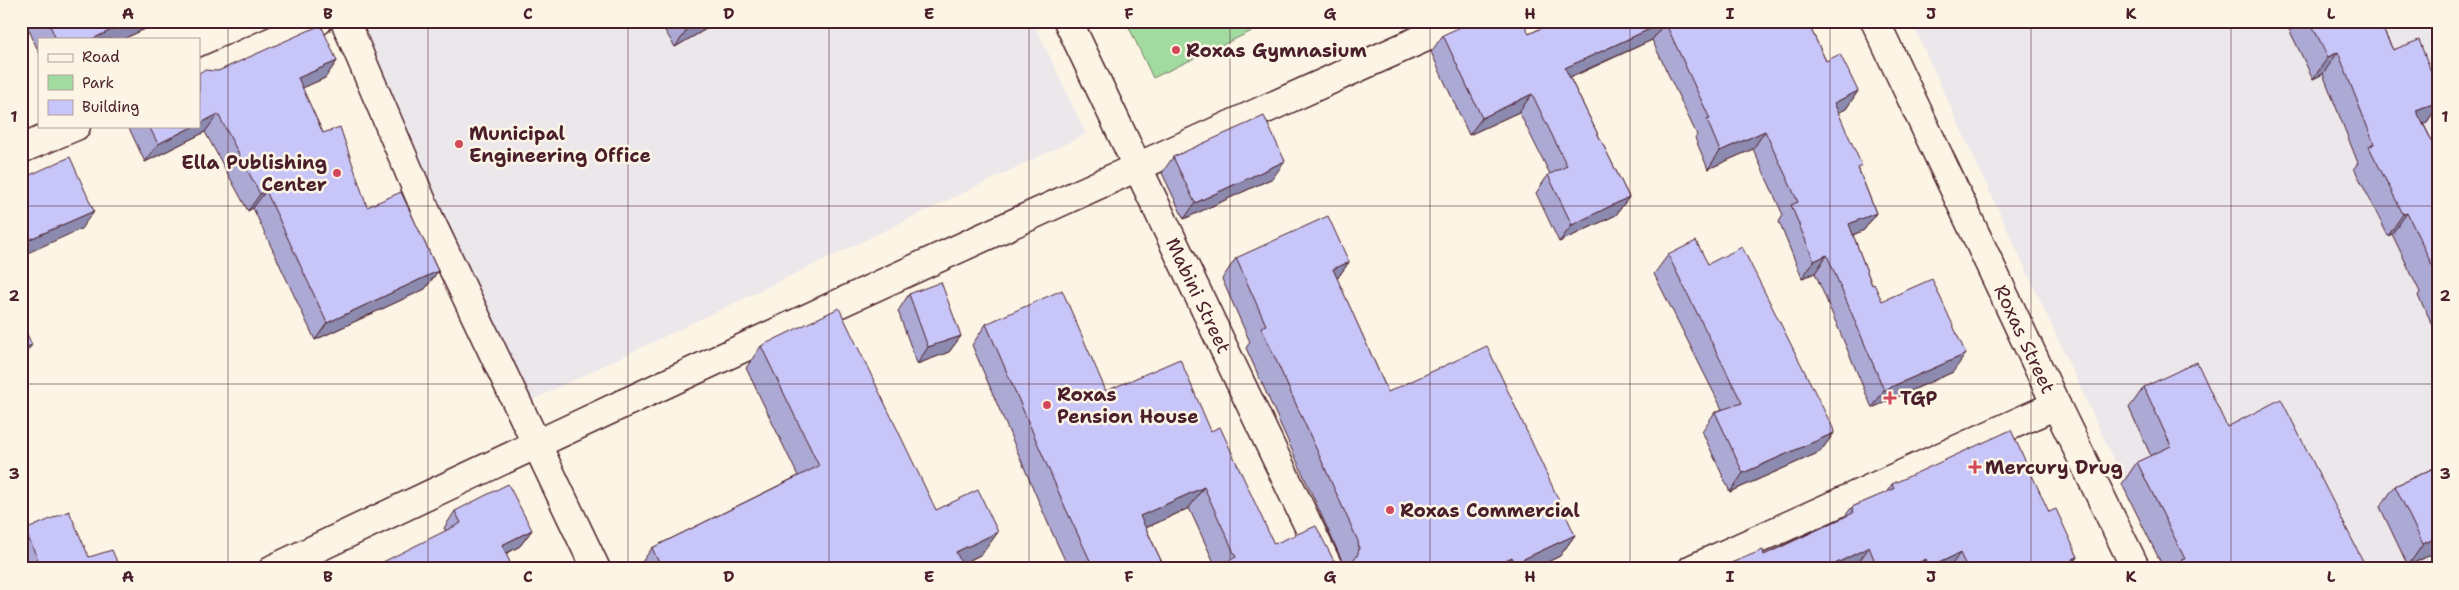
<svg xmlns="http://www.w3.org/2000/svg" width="2459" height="590" font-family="'Shantell Sans',sans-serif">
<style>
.built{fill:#ece7eb}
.green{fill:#a2dba0;stroke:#767d66}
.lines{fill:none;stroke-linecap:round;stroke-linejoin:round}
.street-casing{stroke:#4a1f2b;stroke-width:31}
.secondary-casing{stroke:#4a1f2b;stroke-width:31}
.street{stroke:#fcf5e5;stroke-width:28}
.secondary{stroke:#fcf5e5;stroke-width:28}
.wall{fill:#aca9d5;stroke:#4a1f2b}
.shaded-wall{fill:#8c8aae;stroke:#4a1f2b}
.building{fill:#c8c5f8;stroke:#4a1f2b}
.grid{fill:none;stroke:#4a1f2b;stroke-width:1;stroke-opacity:0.55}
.poi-dot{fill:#d1495b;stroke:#fcf5e5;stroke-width:2}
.labels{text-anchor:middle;stroke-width:5;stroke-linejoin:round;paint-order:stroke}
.poi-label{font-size:19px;font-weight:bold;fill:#4a1f2b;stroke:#fcf5e5;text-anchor:start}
.street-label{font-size:19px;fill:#4a1f2b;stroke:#fcf5e5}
.neatline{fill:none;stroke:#4a1f2b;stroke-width:2}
.grid-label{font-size:16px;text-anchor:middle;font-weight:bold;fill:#4a1f2b}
</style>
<rect width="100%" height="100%" fill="#fcf5e5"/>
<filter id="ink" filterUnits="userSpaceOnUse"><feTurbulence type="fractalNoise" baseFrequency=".02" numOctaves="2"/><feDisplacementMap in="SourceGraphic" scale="10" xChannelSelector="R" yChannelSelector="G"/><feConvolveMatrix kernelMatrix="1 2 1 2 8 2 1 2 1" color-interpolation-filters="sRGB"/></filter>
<g filter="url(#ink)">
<g class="built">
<path d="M353,21H1033L1086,134L530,401Z"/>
<path d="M1911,21H2438V569H2164Z"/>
</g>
<path class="green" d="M1126,21H1273L1153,78Z"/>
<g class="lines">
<g class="street-casing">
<g id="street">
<path d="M345,21L429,218L596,569"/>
<path id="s1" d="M1068,21L1329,569"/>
<path d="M199,74L318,21"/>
<path d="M21,149L76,126"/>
<path d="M2056,405L2136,569"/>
<path d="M273,569C667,381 1063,199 1462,21"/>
</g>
</g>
<g class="secondary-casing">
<path id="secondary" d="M1692,569L2056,405L1875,21"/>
</g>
<use href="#street" class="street"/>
<use href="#secondary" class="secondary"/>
</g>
<g class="wall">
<path d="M25,21H163L123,39H39V53Z"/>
<path d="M169,21H184L171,26Z"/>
<path d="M659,21H720L675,47Z"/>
<path d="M1556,21H1807L1826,61L1858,91L1846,109L1838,112L1859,170L1876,213L1864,230L1853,235L1872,285L1882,301L1953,372L1872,408L1815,273L1802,278L1779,222L1783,215L1753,149L1708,169L1695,138L1697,135L1652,40L1570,78L1629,197L1616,215L1559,242L1536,193L1548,175L1550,174L1519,112L1469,135L1431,52L1443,35L1529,34Z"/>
<path d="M2285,21H2379L2393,50L2438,90V106L2427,122L2423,123L2438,153V335L2418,296L2420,292L2392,234L2388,236L2354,168L2358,163L2323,74L2313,79Z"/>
<path d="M337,61L325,78L302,88L323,133L367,207L438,271L425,289L315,340L253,208L248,211L205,132L145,162L128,126H199L218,71Z"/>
<path d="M1173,157L1273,178L1184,219L1162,173Z"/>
<path d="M1668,255L1708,264L1834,433L1820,452L1730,492L1702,431L1715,412L1722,409L1654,274Z"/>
<path d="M1236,258L1349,262L1337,279L1388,392L1575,535L1560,556L1533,569H1211L1216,567L1189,508L1146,528L1165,569H1069L1050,528L972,345L986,324L1106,391L1211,431L1274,544L1343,563L1246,348L1250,342L1222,279Z"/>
<path d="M909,294L961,336L949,352L917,364L898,311Z"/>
<path d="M761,346L936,510L998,532L982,554L962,564L964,569H637L652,548L798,476L746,368Z"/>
<path d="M2144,387L2227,427L2367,569H2164L2122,484L2137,462L2151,456L2129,408Z"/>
<path d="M2438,466V551L2408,566L2380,507L2395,486Z"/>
<path d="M1892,484L2049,512L2078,557L2074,563L2076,569H1859L1857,565L1849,569H1720L1721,567L1764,555L1845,516L1852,507L1886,493Z"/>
<path d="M455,511L532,530L520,546L506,554L445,530L444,528Z"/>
<path d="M25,530L89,557L120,569H24L21,564V535Z"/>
</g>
<g class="shaded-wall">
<path d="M131,21H163L123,39H92Z"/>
<path d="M174,21H184L171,26Z"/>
<path d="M694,21H720L675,47L692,23Z"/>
<path d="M1665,22L1652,40L1552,85L1565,68Z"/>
<path d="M2338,52L2323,74L2313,79L2328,57Z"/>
<path d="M337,61L325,78L285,96L298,78Z"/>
<path d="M1858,91L1846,109L1822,120L1834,103Z"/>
<path d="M1532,94L1519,112L1469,135L1482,118Z"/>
<path d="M2438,102V106L2427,122L2401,132L2416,110Z"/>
<path d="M218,114L205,132L145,162L158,144L194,126H199V124Z"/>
<path d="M1765,131L1753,149L1708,169L1720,151Z"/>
<path d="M1285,161L1273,178L1184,219L1195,203Z"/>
<path d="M266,191L253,208L248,211L260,194Z"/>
<path d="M1629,197L1616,215L1559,242L1572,225Z"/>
<path d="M94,211L81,229L21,256V243Z"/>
<path d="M1876,213L1864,230L1836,242L1849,224Z"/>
<path d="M2407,213L2392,234L2388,236L2403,214Z"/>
<path d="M1827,255L1815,273L1802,278L1814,261Z"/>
<path d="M1349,262L1334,283L1333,269Z"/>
<path d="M438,271L425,289L315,340L327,323Z"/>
<path d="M961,336L949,352L917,364L928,347Z"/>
<path d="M32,345L21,359V349Z"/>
<path d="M1966,354L1953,372L1872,408L1884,390Z"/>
<path d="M1834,433L1820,452L1730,492L1743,473Z"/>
<path d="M1204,487L1189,508L1126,537L1140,516Z"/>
<path d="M532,530L520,546L490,562L502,545Z"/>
<path d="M998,532L982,554L952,569L956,552Z"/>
<path d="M1575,535L1560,556L1533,569H1511L1515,563Z"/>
<path d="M2438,537V551L2408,566L2423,544Z"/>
<path d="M1869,547L1857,565L1849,569H1825Z"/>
<path d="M1960,553L1949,569H1929L1930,567Z"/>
<path d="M1512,557L1504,569H1488Z"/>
<path d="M2078,557L2069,569L2072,559Z"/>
<path d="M1926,559L1920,569H1905Z"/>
</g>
<g class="building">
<path d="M48,21H131L92,39H56Z"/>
<path d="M1473,21H1523L1529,34L1556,21H1807L1826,61L1840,54L1858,91L1834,103L1862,166L1858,168L1876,213L1849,224L1872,285L1874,284L1882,301L1932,279L1966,354L1884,390L1827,255L1814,261L1791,205L1798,202L1765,131L1720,151L1707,120L1710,119L1665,22L1565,68L1629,197L1572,225L1548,175L1567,166L1532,94L1482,118L1443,35Z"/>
<path d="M2310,21H2379L2393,50L2419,40L2438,90V102L2416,110L2438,153V284L2433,274L2436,273L2407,213L2403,214L2369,147L2374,144L2338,52L2328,57Z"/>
<path d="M321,25L337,61L298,78L323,133L340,127L367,207L401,192L438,271L327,323L266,191L260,194L218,114L199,124V73L204,70L218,71Z"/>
<path d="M1264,116L1285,161L1195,203L1173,157Z"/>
<path d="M149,126H194L158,144Z"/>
<path d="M70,157L94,211L21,243V179Z"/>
<path d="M1328,216L1349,262L1333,269L1388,392L1487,346L1575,535L1515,563L1512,557L1488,569H1211L1236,557L1204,487L1140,516L1165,569H1094L1065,507L986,324L1062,290L1106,391L1180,359L1211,431L1220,427L1274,544L1316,526L1334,561L1342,564L1350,562L1357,556L1359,549L1358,541L1261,327L1266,325L1236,258Z"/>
<path d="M1696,241L1708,264L1742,247L1833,428L1834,433L1743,473L1715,412L1742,403L1668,255Z"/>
<path d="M941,282L961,336L928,347L909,294Z"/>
<path d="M839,308L936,510L978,490L998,532L956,552L964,569H662L652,548L819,466L761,346Z"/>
<path d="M21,321L32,345L21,349Z"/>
<path d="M2197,362L2227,427L2281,399L2367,569H2185L2181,560L2185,559L2137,462L2171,446L2144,387Z"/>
<path d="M2011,430L2049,512L2056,509L2078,557L2072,559L2076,569H1967L1960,553L1930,567L1926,559L1905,569H1878L1869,547L1825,569H1722L1721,567L1763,550L1764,555L1853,513L1852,507L1894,489L1892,484Z"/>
<path d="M2438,466V537L2423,544L2395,486Z"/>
<path d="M508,484L532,530L502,545L513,569H369L461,523L455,511Z"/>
<path d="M69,511L89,557L112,550L120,569H42L25,530Z"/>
<path d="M334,562L337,569H320Z"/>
</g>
</g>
<path class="grid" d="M228,21V569M428,21V569M628,21V569M829,21V569M1029,21V569M1230,21V569M1430,21V569M1630,21V569M1830,21V569M2031,21V569M2231,21V569M21,206H2438M21,384H2438"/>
<g class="poi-dot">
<circle cx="1176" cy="50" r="5"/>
<circle cx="459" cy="144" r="5"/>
<circle cx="337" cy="173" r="5"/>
<path d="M1887.5 390.5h5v5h5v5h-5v5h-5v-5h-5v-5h5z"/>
<circle cx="1047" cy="405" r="5"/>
<path d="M1972.5 459.5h5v5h5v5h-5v5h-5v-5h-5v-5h5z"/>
<circle cx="1390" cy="510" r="5"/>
</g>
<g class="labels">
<g class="poi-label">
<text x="1186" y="57">Roxas Gymnasium</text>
<text x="469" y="140">Municipal<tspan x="469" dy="22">Engineering Office</tspan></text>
<text x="327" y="169" text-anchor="end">Ella Publishing<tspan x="327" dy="22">Center</tspan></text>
<text x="1057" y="401">Roxas<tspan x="1057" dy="22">Pension House</tspan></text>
<text x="1900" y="405">TGP</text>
<text x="1985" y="474">Mercury Drug</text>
<text x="1400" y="517">Roxas Commercial</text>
</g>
<g class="street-label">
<text dy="7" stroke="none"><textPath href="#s1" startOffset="304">Mabini Street</textPath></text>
<text transform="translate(2025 339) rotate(65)" y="7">Roxas Street</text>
</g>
</g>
<rect width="2459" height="590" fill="none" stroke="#fcf5e5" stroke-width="55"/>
<rect x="38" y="38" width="162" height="90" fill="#fcf5e5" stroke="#b59f9b"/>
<rect x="48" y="54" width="25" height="8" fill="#fcf5e5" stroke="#b59f9b"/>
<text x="82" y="62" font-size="15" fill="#4a1f2b">Road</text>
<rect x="48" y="75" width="25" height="15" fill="#a2dba0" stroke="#b59f9b"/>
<text x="82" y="88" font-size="15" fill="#4a1f2b">Park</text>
<rect x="48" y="100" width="25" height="15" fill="#c8c5f8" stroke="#b59f9b"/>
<text x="82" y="112" font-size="15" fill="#4a1f2b">Building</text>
<rect x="28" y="28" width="2404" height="534" class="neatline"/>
<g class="grid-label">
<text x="128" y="19">A</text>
<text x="328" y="19">B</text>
<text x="528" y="19">C</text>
<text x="729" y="19">D</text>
<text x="929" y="19">E</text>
<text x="1129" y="19">F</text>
<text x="1330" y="19">G</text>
<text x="1530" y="19">H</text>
<text x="1730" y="19">I</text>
<text x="1931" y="19">J</text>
<text x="2131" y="19">K</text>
<text x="2331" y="19">L</text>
<text x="14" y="122">1</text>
<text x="2445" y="122">1</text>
<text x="14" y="301">2</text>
<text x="2445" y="301">2</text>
<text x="14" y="479">3</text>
<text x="2445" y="479">3</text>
<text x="128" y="582">A</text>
<text x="328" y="582">B</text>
<text x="528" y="582">C</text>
<text x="729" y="582">D</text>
<text x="929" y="582">E</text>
<text x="1129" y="582">F</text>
<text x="1330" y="582">G</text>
<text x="1530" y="582">H</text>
<text x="1730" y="582">I</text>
<text x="1931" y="582">J</text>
<text x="2131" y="582">K</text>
<text x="2331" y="582">L</text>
</g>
</svg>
